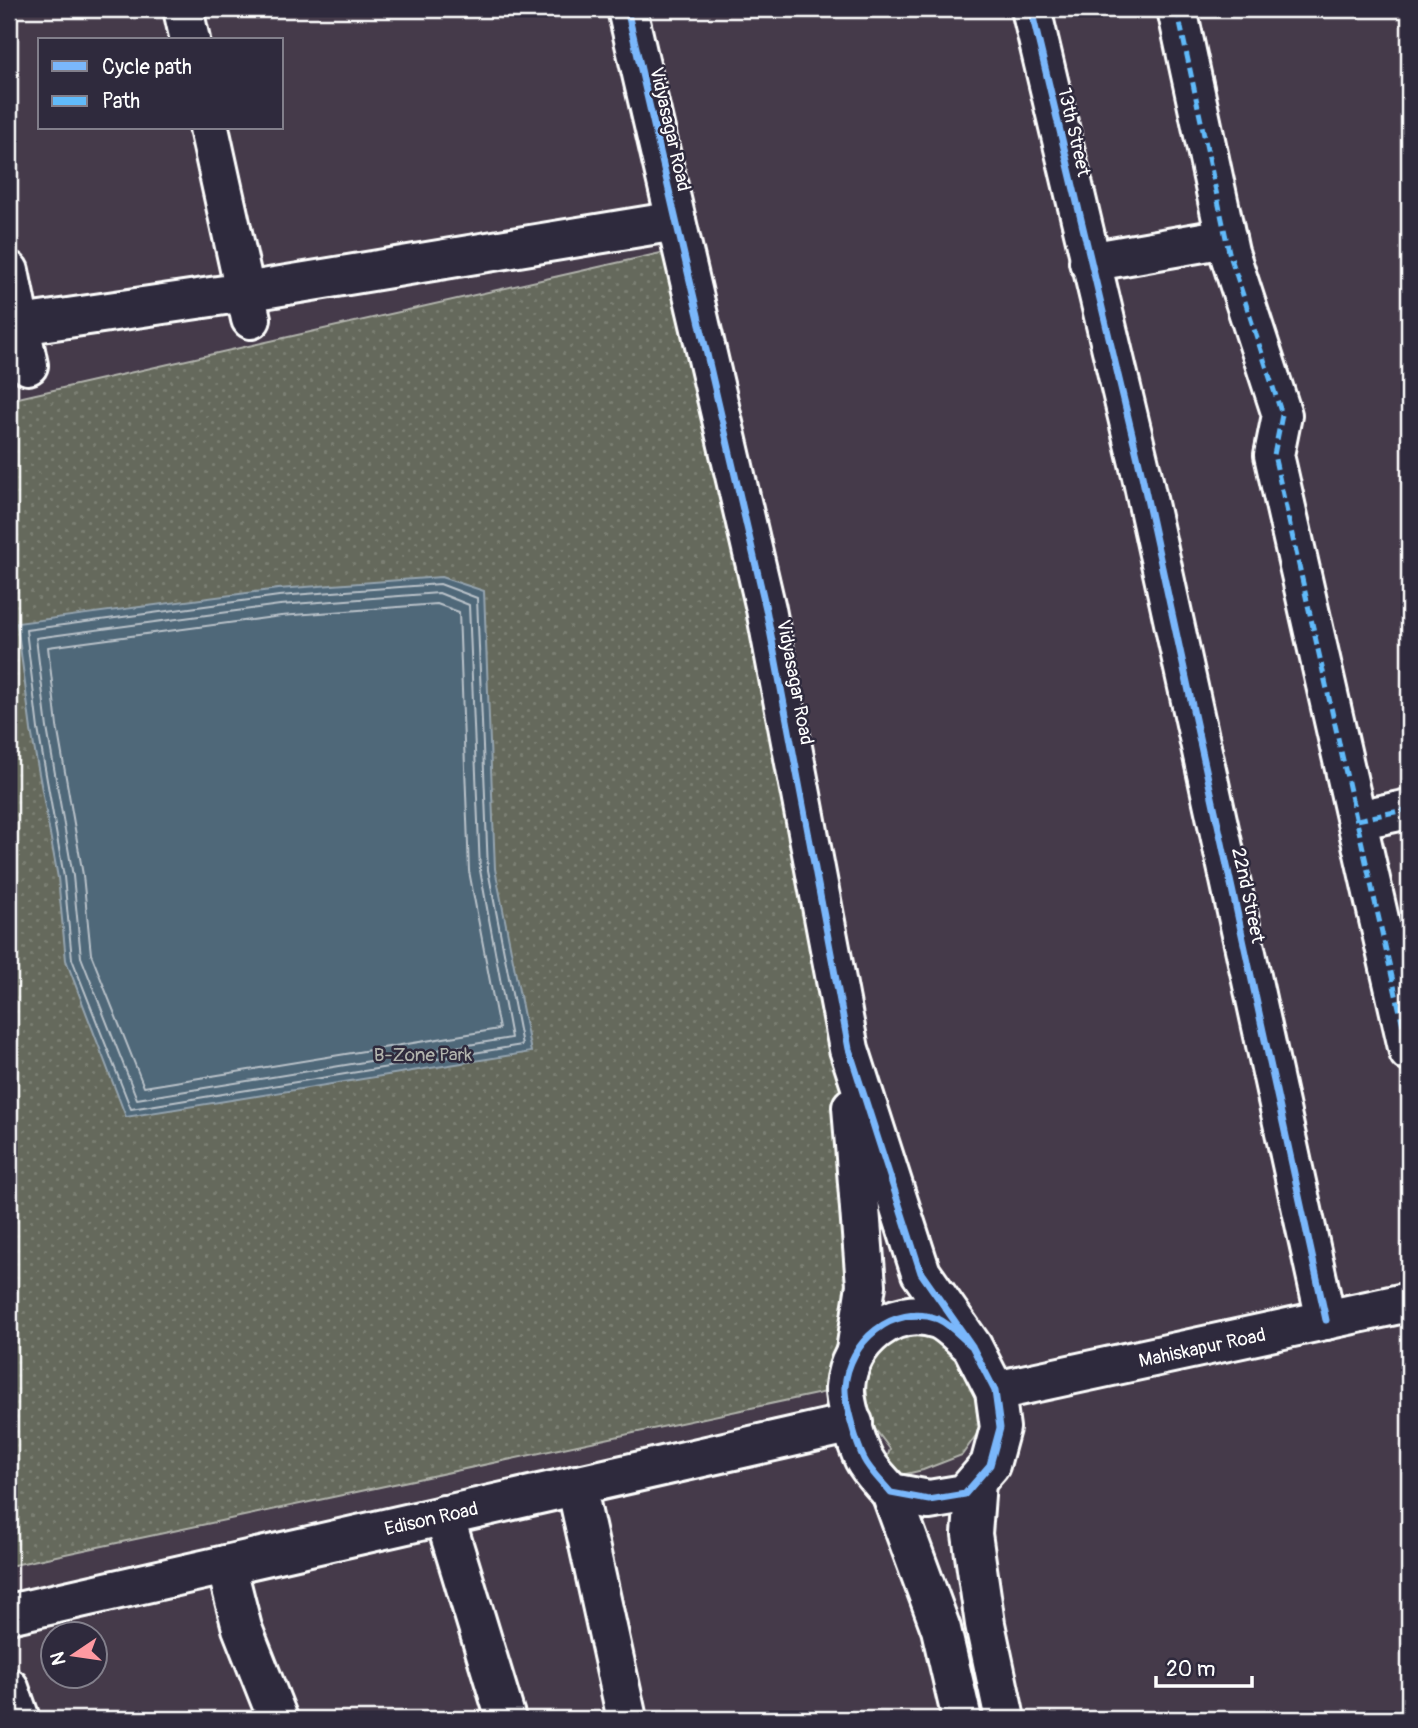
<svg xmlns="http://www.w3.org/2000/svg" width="1418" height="1728" font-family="Pangolin,sans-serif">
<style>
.park{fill:url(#park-dots);stroke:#b2b4ad;stroke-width:2}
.water{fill:#4f6779;stroke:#95a4af;stroke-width:2}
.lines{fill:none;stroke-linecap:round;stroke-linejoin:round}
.shore{stroke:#b9c2c9;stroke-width:2}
.minor-casing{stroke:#fff;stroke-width:44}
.minor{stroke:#2f2a3d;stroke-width:38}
.quiet{stroke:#60bafa;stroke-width:5;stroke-dasharray:10 5;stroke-linecap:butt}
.cycleway-casing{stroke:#2f2a3d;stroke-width:11}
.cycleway{stroke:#7ab7fb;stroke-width:7}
.labels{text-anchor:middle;stroke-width:5;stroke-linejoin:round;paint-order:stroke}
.street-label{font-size:19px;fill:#fff;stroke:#2f2a3d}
.park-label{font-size:19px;fill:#b2b4ad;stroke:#2f2a3d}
</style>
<defs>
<pattern id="park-dots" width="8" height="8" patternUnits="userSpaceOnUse" patternTransform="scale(1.75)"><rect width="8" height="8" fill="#65695b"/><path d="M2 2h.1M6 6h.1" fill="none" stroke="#7c8074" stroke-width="1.8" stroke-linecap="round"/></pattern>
</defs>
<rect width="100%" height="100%" fill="#453a4a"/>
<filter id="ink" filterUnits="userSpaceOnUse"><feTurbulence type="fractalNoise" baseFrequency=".0143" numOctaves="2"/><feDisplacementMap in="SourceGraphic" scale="14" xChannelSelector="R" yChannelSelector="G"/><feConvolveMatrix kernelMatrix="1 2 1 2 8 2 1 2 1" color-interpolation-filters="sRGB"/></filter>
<g filter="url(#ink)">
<g class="park">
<path d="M683,248L852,1113L845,1388L9,1566V400Z"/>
<path d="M908,1316L949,1343L997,1406L962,1455L923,1470L880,1480L890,1449L869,1421L863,1343Z"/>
</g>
<path class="water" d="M441,577L484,591L495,869L531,1052L126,1117L66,960L58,878L31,730L17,623L278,589Z"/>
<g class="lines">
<g class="shore">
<path d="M440,584L477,598L488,870L522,1045L131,1109L72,959L64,877L38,729L26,630L279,596Z"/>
<path d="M439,593L469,605L480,870L511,1038L137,1099L81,957L73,876L47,728L36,638L280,605Z"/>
<path d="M437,604L459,612L469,871L499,1029L144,1087L91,954L83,875L57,726L48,647L281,616Z"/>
</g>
<g class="minor-casing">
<g id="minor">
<path d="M183,9L190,40"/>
<path d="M627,9L766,609L849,1049L921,1273L972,1346L995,1391L1000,1428L990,1465L965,1494L929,1500L891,1493C882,1482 870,1471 864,1459C857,1445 844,1402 845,1387C848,1342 893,1303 938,1319C950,1324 962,1338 972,1346"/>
<path d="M1031,9L1142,476L1326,1320"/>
<path d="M1177,9L1229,252L1282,415L1274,455L1409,1052"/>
<path d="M209,128L251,319"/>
<path d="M1089,262L1226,238"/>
<path d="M9,271L28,365"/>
<path d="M9,335L20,325L245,292L676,221"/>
<path d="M1357,820L1409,809"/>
<path d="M852,1107L866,1285L856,1351"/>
<path d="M995,1391L1409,1302"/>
<path d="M976,1482L972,1534L985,1624L1005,1719"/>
<path d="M576,1485L627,1719"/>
<path d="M891,1493L941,1629L962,1719"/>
<path d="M444,1515L506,1719"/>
<path d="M226,1565L242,1628L278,1719"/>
<path d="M9,1614L853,1423"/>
<path d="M9,1688L20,1719"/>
</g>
</g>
<use href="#minor" class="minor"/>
<g class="quiet">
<path d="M1177,9L1229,252L1282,415L1274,455L1409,1052"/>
<path d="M1357,820L1409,809"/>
</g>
<g class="cycleway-casing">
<g id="cycleway">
<path d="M627,9L766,609L849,1049L921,1273L972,1346L995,1391L1000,1428L990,1465L965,1494L929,1500L891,1493C882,1482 870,1471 864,1459C857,1445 844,1402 845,1387C848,1342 893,1303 938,1319C950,1324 962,1338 972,1346"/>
<path d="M1031,9L1142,476L1326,1320"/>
</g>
</g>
<use href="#cycleway" class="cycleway"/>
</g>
</g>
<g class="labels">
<g class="street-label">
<text transform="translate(671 129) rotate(77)" y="7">Vidyasagar Road</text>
<text transform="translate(1075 132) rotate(77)" y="7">13th Street</text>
<text transform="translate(796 682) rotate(79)" y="7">Vidyasagar Road</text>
<text transform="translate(1249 895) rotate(78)" y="7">22nd Street</text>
<text transform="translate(1202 1347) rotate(-12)" y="7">Mahiskapur Road</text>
<text transform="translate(431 1518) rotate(-13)" y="7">Edison Road</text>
</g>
<g class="park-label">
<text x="423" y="1061">B-Zone Park</text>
</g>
</g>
<rect width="1418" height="1728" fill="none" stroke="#2f2a3d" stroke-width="35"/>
<rect x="18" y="18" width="1383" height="1693" fill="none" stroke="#fff" stroke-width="2.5" filter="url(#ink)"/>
<rect x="38" y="38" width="245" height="91" fill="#2f2a3d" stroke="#827f8b" stroke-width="2"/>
<rect x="52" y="61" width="35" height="10" fill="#7ab7fb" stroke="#827f8b" stroke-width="2"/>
<text x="102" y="74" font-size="21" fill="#ffffff">Cycle path</text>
<rect x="52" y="96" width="35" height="10" fill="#60bafa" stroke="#827f8b" stroke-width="2"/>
<text x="102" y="108" font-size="21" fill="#ffffff">Path</text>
<g transform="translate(74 1655) rotate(257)"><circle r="33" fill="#2f2a3d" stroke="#827f8b" stroke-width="2"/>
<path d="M0-5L12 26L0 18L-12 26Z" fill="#ff9aa2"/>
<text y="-10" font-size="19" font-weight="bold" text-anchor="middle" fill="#ffffff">N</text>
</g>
<path d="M1156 1676v10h96v-10" fill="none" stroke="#ffffff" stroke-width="3.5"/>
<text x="1166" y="1676" font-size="21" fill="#ffffff" stroke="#2f2a3d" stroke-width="5" paint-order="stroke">20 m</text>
</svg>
